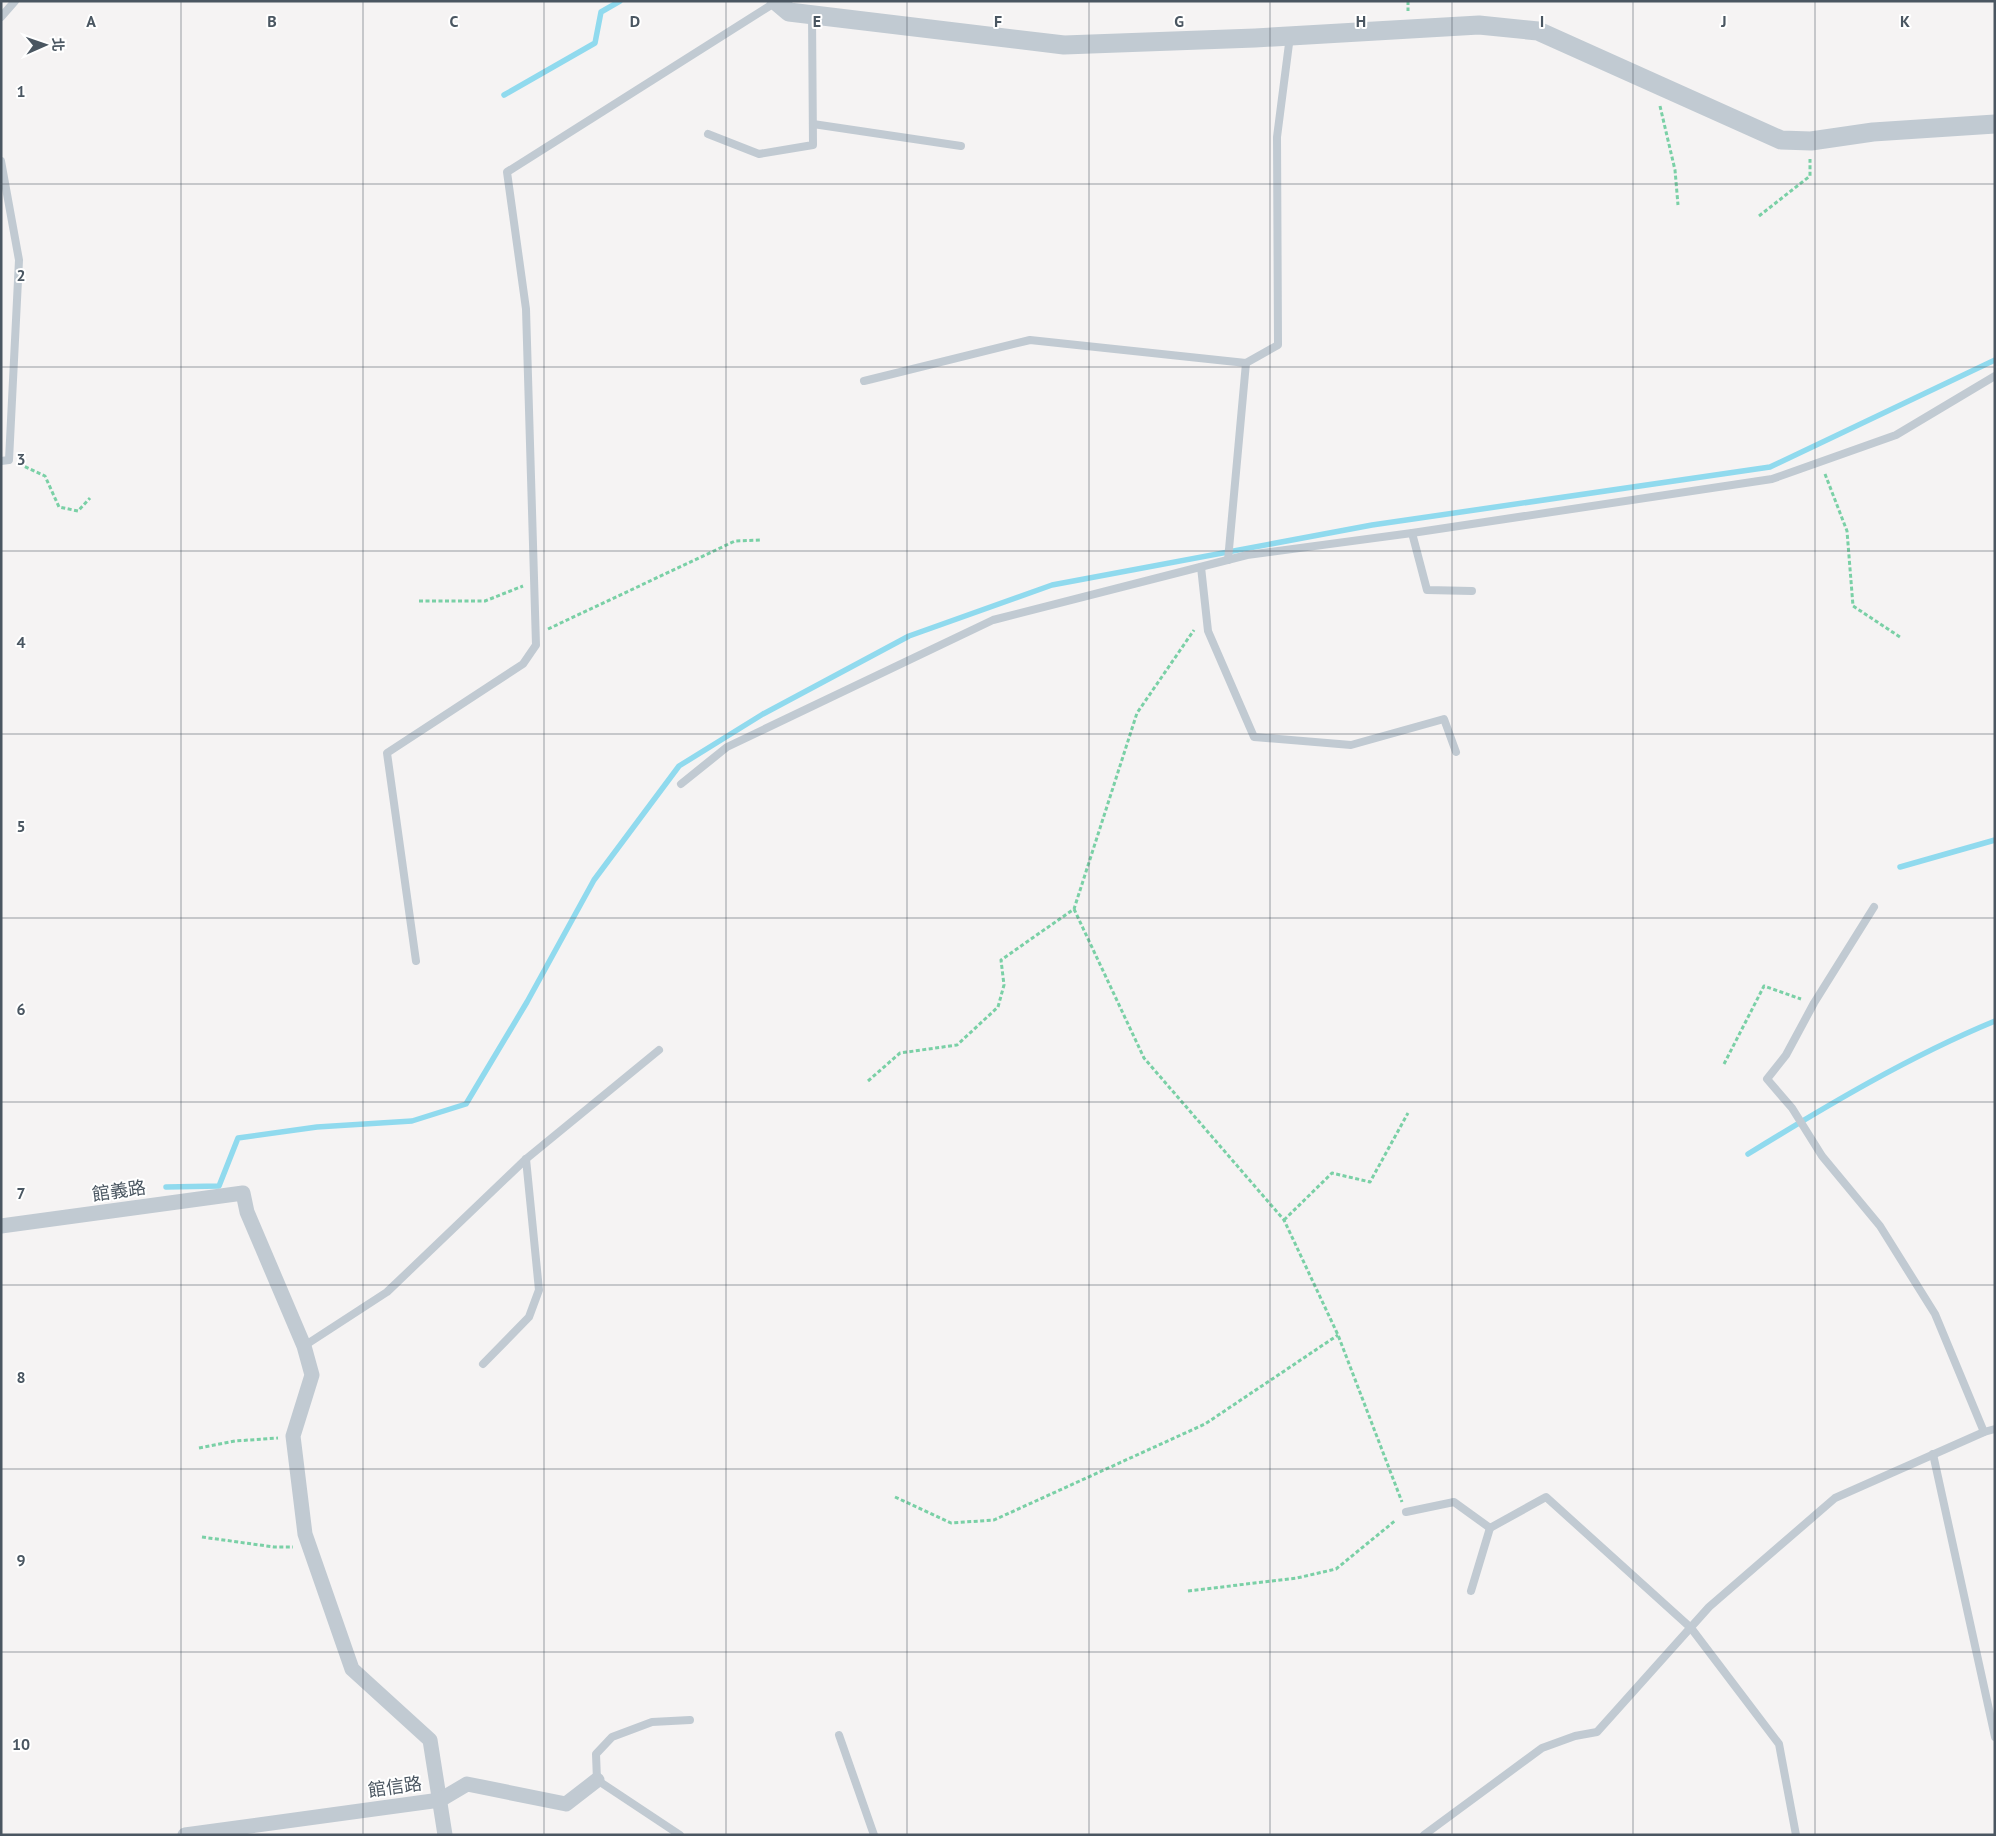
<svg xmlns="http://www.w3.org/2000/svg" width="1996" height="1836" font-family="'PT Sans','Noto Sans TC',sans-serif">
<style>
.lines{fill:none;stroke-linecap:round;stroke-linejoin:round}
.stream{stroke:#90daee;stroke-width:5.5}
.path{stroke:#7ad0a6;stroke-width:3;stroke-dasharray:4 2.5;stroke-linecap:butt}
.service{stroke:#c1cad2;stroke-width:8}
.minor{stroke:#c1cad2;stroke-width:15}
.tertiary{stroke:#c1cad2;stroke-width:19}
.grid{fill:none;stroke:#4a5661;stroke-width:1;stroke-opacity:0.55}
.labels{text-anchor:middle;stroke-width:4;stroke-linejoin:round;paint-order:stroke}
.street-label{font-size:18px;fill:#4a5661;stroke:#fff}
.grid-label{font-size:16px;text-anchor:middle;font-weight:bold;fill:#4a5661;stroke:#fff;stroke-width:4;stroke-linejoin:round;paint-order:stroke}
</style>
<rect width="100%" height="100%" fill="#f5f3f3"/>
<g class="lines">
<g class="stream">
<path d="M504,95L595,43L601,12L620,1"/>
<path d="M1900,867L1995,840"/>
<path d="M1748,1154C1828,1105 1908,1057 1995,1021"/>
<path d="M166,1187L219,1186L238,1138L317,1127L412,1121L466,1104L527,1002L594,880L679,766L763,714L909,636L1052,585L1372,525L1770,467L1995,360"/>
</g>
<g class="path">
<path d="M1408,1V11"/>
<path d="M1660,106L1675,170L1678,205"/>
<path d="M1759,216L1810,176V159"/>
<path d="M19,464L45,476L59,507L78,511L90,498"/>
<path d="M1825,474L1847,531L1853,606L1900,637"/>
<path d="M419,601H485L523,586"/>
<path d="M548,629L735,541L760,540"/>
<path d="M1074,909L1144,1058L1284,1220L1338,1335L1402,1502"/>
<path d="M1724,1064L1764,986L1801,999"/>
<path d="M868,1081L900,1053L957,1045L998,1007L1004,985L1001,960L1074,909L1137,713L1194,630"/>
<path d="M1284,1220L1332,1173L1370,1182L1408,1113"/>
<path d="M199,1448L235,1441L278,1438"/>
<path d="M895,1497L951,1523L994,1520L1205,1424L1338,1335"/>
<path d="M202,1537L274,1547H293"/>
<path d="M1188,1591L1297,1578L1336,1569L1396,1520"/>
</g>
<g class="service">
<path d="M1,17L15,1"/>
<path d="M813,124L961,146"/>
<path d="M708,134L759,154L813,145L812,15"/>
<path d="M1,161L19,260L9,460L1,461"/>
<path d="M864,381L1030,340L1246,363"/>
<path d="M1412,533L1427,590L1472,591"/>
<path d="M1228,560L1246,363L1278,345L1277,137L1290,36"/>
<path d="M1201,567L1208,631L1254,737L1351,745L1444,719L1456,752"/>
<path d="M681,784L727,747L993,620L1247,555L1412,533L1772,479L1896,435L1995,376"/>
<path d="M1874,907L1814,1003L1786,1055L1767,1079L1792,1108L1822,1156L1880,1226L1935,1314L1984,1432"/>
<path d="M416,961L387,753L523,664L536,645L526,309L507,172L776,2"/>
<path d="M304,1346L387,1292L526,1159L659,1050"/>
<path d="M483,1364L529,1317L539,1290L526,1159"/>
<path d="M1933,1454L1995,1737"/>
<path d="M1406,1512L1454,1502L1490,1528L1546,1497L1691,1628L1779,1744L1796,1835"/>
<path d="M1471,1591L1490,1528"/>
<path d="M839,1735L874,1835"/>
<path d="M680,1835L597,1780L596,1754L612,1737L652,1722L690,1720"/>
<path d="M1424,1835L1542,1748L1575,1736L1597,1732L1709,1607L1835,1498L1984,1432L1995,1429"/>
</g>
<g class="minor">
<path d="M1,1226L243,1193L247,1212L304,1346L312,1375L293,1436L305,1534L352,1669L430,1740L445,1835"/>
<path d="M185,1835L440,1800L467,1784L566,1804L597,1780"/>
</g>
<path class="tertiary" d="M776,1L789,12L1064,45L1255,38L1479,25L1538,31L1781,140L1811,141L1873,132L1995,124"/>
</g>
<path class="grid" d="M181,1V1835M363,1V1835M544,1V1835M726,1V1835M907,1V1835M1089,1V1835M1270,1V1835M1452,1V1835M1633,1V1835M1815,1V1835M1,184H1995M1,367H1995M1,551H1995M1,734H1995M1,918H1995M1,1102H1995M1,1285H1995M1,1469H1995M1,1652H1995"/>
<g class="labels">
<g class="street-label">
<text transform="translate(119 1191) rotate(-8)" y="6">館義路</text>
<text transform="translate(395 1787) rotate(-8)" y="6">館信路</text>
</g>
</g>
<g class="grid-label">
<text x="91" y="27">A</text>
<text x="272" y="27">B</text>
<text x="454" y="27">C</text>
<text x="635" y="27">D</text>
<text x="817" y="27">E</text>
<text x="998" y="27">F</text>
<text x="1179" y="27">G</text>
<text x="1361" y="27">H</text>
<text x="1542" y="27">I</text>
<text x="1724" y="27">J</text>
<text x="1905" y="27">K</text>
<text x="21" y="97">1</text>
<text x="21" y="281">2</text>
<text x="21" y="465">3</text>
<text x="21" y="648">4</text>
<text x="21" y="832">5</text>
<text x="21" y="1015">6</text>
<text x="21" y="1199">7</text>
<text x="21" y="1383">8</text>
<text x="21" y="1566">9</text>
<text x="21" y="1750">10</text>
</g>
<rect width="1996" height="1836" fill="none" stroke="#4a5661" stroke-width="5"/>
<g transform="translate(45 45) rotate(88)" stroke="#ffffff" stroke-width="4" paint-order="stroke">
<path d="M0-4L9 19L0 12L-9 19Z" fill="#4a5661"/>
<text y="-8" font-size="14" font-weight="bold" text-anchor="middle" fill="#4a5661">北</text>
</g>
</svg>
